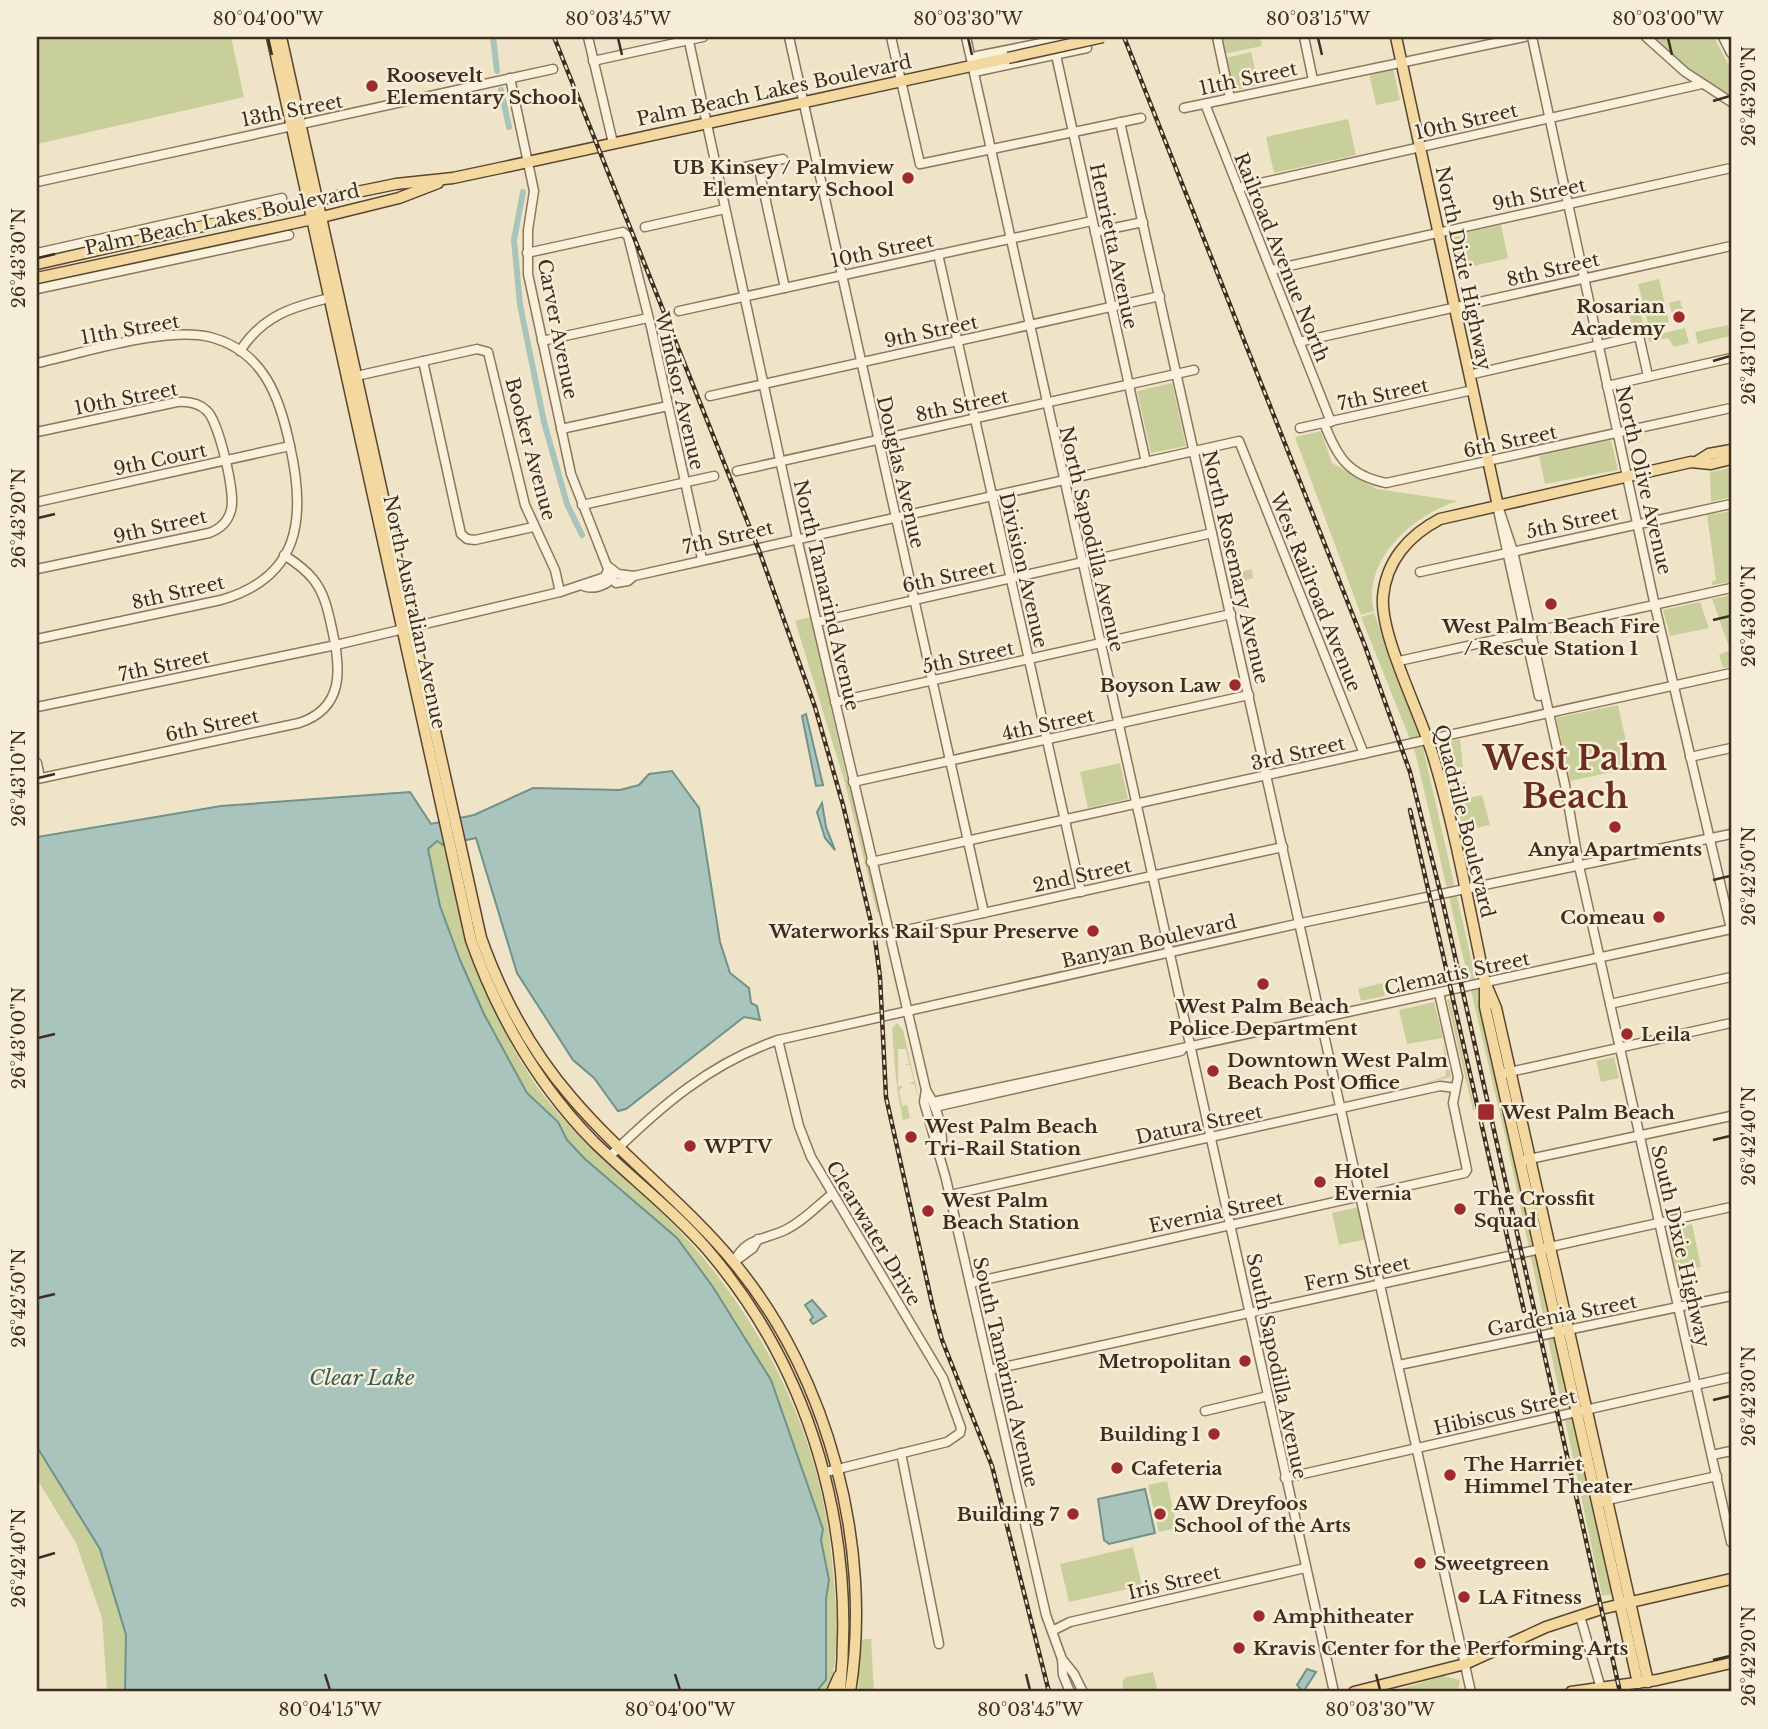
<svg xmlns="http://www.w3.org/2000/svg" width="1768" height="1729" font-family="'Libre Baskerville',serif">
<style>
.green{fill:#c9cf9b}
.water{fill:#a9c4bc;stroke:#6f938a;stroke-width:2}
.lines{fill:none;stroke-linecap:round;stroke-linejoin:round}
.canal{stroke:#a9c4bc;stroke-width:6}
.minor-casing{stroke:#8d765c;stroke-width:11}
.major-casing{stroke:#5b4430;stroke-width:13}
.minor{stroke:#faf1dc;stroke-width:8}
.major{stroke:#f3d9a0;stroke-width:10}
.rail-casing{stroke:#3d2e20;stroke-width:4.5}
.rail{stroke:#f7eed8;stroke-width:2;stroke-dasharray:5;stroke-linecap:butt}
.major-bridge-casing{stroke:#5b4430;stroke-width:13;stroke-linecap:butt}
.major-bridge{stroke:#f3d9a0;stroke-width:10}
.ticks{fill:none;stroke:#3d2e20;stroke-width:2.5}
.poi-dot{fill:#9e2a2b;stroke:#f7eed8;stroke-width:2.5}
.labels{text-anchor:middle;stroke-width:5;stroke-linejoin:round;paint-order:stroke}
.poi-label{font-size:19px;font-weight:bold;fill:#3d2e20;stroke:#f7eed8;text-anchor:start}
.street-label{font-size:19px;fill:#3d2e20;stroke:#f7eed8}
.water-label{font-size:21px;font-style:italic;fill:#2f5d5a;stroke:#f7eed8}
.town-label{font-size:33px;font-weight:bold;fill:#6b2e1e;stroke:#f7eed8}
.neatline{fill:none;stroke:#3d2e20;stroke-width:2.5}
.ticks-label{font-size:18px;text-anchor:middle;fill:#3d2e20}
</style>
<rect width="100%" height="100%" fill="#f0e4c8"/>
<g class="green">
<path d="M37,37H231L244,97L37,144Z"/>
<path d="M1221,37H1260L1262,46L1224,54Z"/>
<path d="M1651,37H1714L1731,70V97L1679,63Z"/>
<path d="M1251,52L1259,85L1232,91L1225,58Z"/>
<path d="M1393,68L1400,100L1376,105L1369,73Z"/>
<path d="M1348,119L1356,155L1274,173L1266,137Z"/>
<path d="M1501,225L1508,258L1456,270L1449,236Z"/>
<path d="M1659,279L1669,322L1649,327L1638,284Z"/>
<path d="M1680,300L1685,318L1674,321L1669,303Z"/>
<path d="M1640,310L1644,328L1633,331L1629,313Z"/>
<path d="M1728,325L1730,336L1698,344L1695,332Z"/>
<path d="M1685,328L1689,343L1674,347L1668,338L1649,342L1648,337Z"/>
<path d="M1172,383L1186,446L1151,453L1137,391Z"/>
<path d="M1321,431L1332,463L1377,489L1458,501C1415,514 1361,559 1374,611L1361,615L1295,437Z"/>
<path d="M1611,440L1618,470L1545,484L1539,456Z"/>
<path d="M1731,468V497L1711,502L1710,472Z"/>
<path d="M1731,511V582L1712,585V581L1716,580L1707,515Z"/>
<path d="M1252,569L1253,578L1244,581L1245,588L1236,590L1230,574Z"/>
<path d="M1731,595V666L1723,668L1719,655L1730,650L1712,599Z"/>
<path d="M1700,602L1709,628L1670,636L1663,610Z"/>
<path d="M1374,613L1422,743L1597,1511L1607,1517L1624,1591L1602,1596L1507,1144L1415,752L1361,617Z"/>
<path d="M810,617L847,779H850L880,912H877L845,783L795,621Z"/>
<path d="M1618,705L1632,768L1570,781L1556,718Z"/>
<path d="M1460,739L1463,769L1449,772L1441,744Z"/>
<path d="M1120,763L1128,799L1088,808L1080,772Z"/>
<path d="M1465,782L1469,798L1482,795L1490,825L1463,831L1452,785Z"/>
<path d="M437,841L443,845C463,931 486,1012 536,1085C574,1139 628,1177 673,1224C761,1316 821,1434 832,1561C836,1599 842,1657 827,1692H816L826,1680V1599L829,1580L821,1540L823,1529L713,1287L677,1238L585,1159L566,1140L558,1122L527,1093L484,1014L460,960L440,906L428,849Z"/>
<path d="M1383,983L1385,996L1361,1001L1358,989Z"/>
<path d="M1450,999L1475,1110H1473L1447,1000Z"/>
<path d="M1434,1002L1443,1038L1407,1044L1399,1010Z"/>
<path d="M897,1023L903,1030L919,1099L914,1084H909L914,1081L910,1065H905L909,1063L906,1049H898V1086H903L899,1090L902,1106L907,1105L910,1118L903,1120C896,1089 894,1059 892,1028Z"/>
<path d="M1443,1042L1451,1077L1419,1085L1446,1076Z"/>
<path d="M1614,1057L1619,1078L1601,1082L1596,1061Z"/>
<path d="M1359,1207L1367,1239L1339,1245L1332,1213Z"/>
<path d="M1692,1224L1701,1267L1676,1272L1667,1230Z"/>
<path d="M37,1448L100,1549L127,1635L125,1692H107L102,1618L76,1543L37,1479Z"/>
<path d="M1167,1481L1177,1528L1159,1532L1148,1485Z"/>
<path d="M1133,1547L1142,1586L1069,1602L1060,1564Z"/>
<path d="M864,1639H871L874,1692H858L860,1641Z"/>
<path d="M1153,1672L1158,1692H1122L1123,1680L1126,1677Z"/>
<path d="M1443,1676L1460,1680L1458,1691L1391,1692Z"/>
</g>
<g class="water">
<path d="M806,714L823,785H824L816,786L802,716Z"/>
<path d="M672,771L699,808L720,942L730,973L749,988L751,1003L757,1006L760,1020L744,1017L626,1109L618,1111L594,1078L573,1060L517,973L476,838L443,845L437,841L428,849L440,906L460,960L484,1014L527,1093L558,1122L567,1140L585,1159L677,1238L713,1287L771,1380L823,1529L821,1540L829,1580L826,1599V1680L816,1692H125L126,1635L100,1549L37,1447V837L221,806L410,792L431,824L474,815L533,788L620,790L639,785L649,774Z"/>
<path d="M822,803L826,827L835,850L825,838L817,812Z"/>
<path d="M812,1300L826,1316L813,1324L810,1320L813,1317L805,1305Z"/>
<path d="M1145,1489L1155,1533L1109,1544L1104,1540L1098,1499Z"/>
<path d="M1307,1669L1316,1672L1303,1692L1297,1685Z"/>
</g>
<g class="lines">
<g class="canal">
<path d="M493,37L497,71"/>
<path d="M501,90L509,127"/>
<path d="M523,192L514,240L520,305L544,422L567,504L582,535"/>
</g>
<g class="minor-casing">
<g id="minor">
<path d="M588,37L613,143"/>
<path d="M688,37L797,538L926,1090C938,1109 946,1135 940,1157"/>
<path d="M789,37L984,913"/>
<path d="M891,37L920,164L1141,118"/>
<path d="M966,37L1334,1692"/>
<path d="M1052,37L1146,462"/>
<path d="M1217,37L1230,98"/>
<path d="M1304,37L1313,80"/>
<path d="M1532,37L1655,606L1731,929"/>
<path d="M1646,37L1685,72L1731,102"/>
<path d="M1723,37L1731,53"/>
<path d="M593,61L703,37"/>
<path d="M972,64L979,71L1087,48L1084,38"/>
<path d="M972,64L977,56L1071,37"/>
<path d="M510,78L534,191L528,230V274L571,474L612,579"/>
<path d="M1205,104L1331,422"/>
<path d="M1184,108L1524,37"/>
<path d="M1120,122L1471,1692"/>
<path d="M758,165L785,288"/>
<path d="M740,168L783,159"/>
<path d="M37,182L553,69"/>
<path d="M1238,188L1702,84"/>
<path d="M645,227L725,209"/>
<path d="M1095,232L1143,222"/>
<path d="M37,253L282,198"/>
<path d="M527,253L623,232L628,236L651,327L702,559"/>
<path d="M938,254L1081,892"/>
<path d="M1271,270L1731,168"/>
<path d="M37,289L289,235"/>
<path d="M679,311L1092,221"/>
<path d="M542,341L648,318"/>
<path d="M1299,342L1731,246"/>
<path d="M240,351C263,315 294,306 334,297"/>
<path d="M423,361L461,534L467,539L475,540L533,527"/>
<path d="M37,363C83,353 166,326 210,337C264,351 280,398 290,446C306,517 301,577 221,600L37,639"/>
<path d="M1469,375L1639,336L1648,376"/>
<path d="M352,377L477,349L488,352L525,505L555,570L560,592"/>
<path d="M1607,386L1731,358"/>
<path d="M710,396L1160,296"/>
<path d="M1324,423C1337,457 1348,475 1386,483L1731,408"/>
<path d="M1300,428L1473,390"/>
<path d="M561,429L668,406"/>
<path d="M37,432L177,402C189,401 199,403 207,411C219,422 236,495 231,510C228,522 220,529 209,533L37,569"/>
<path d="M737,471L1194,370"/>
<path d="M37,502L290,446"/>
<path d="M582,505L714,476"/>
<path d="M1498,506L1513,551L1565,785L1579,866L1731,1542"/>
<path d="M1498,510L1539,696"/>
<path d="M1420,572L1731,504"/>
<path d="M583,586C593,590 604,586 612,579L616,583L628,581L634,576"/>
<path d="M817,622L1212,533"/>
<path d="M1399,661L1731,588"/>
<path d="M835,702L1231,614"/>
<path d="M37,707L336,645L560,592L605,577L609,567L618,574L634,576L1239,441L1364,754"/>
<path d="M1690,757L1731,748"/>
<path d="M37,763L40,778"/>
<path d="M37,779L299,723C345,708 341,668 332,629C328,611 325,594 313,579C305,569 295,562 284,555"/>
<path d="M853,782L1249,695"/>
<path d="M871,862L1731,673"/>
<path d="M888,934L1283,847"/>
<path d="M1610,1004L1731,977"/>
<path d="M778,1040L799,1126L811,1157L943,1378L961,1428L960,1433L947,1442L826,1472"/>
<path d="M1505,1073L1731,1023"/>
<path d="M926,1090L924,1102L946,1179L1046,1615L1062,1659L1074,1674L1083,1692"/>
<path d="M933,1102L1731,929"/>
<path d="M935,1107L1181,1051"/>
<path d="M610,1156C661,1106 709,1064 778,1040L1301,923L1731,834"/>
<path d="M1525,1160L1731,1116"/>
<path d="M950,1195L1440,1086L1455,1088"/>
<path d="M734,1262C744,1239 762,1240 783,1231C800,1224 817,1206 832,1194"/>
<path d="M734,1262L753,1248L758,1239"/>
<path d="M970,1283L1465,1173L1467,1170L1453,1103L1458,1077L1439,993"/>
<path d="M1399,1365L1731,1296"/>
<path d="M990,1370L1731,1207"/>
<path d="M1205,1411L1268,1396"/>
<path d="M901,1453L939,1644"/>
<path d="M1712,1455L1731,1451"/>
<path d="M1285,1478L1731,1377"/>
<path d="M1603,1501L1717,1476"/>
<path d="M1580,1616L1602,1692"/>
<path d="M1052,1631L1070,1622L1305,1568"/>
<path d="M1062,1659L1063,1675L1070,1692"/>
</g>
</g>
<g class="major-casing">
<g id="major">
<path d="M272,37L471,940C498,1016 537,1084 594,1142C631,1178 672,1209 706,1248C813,1372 856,1531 840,1692"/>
<path d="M281,37L481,938C502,997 531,1051 572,1098C622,1157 686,1204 735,1264C829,1378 873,1547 850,1692"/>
<path d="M1396,37L1498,506"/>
<path d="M37,264L308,202L396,184L453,178L500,168L1008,58"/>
<path d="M37,278L322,217L399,198L438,183"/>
<path d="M1698,461L1709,454L1731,450"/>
<path d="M1485,987V1007L1638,1683"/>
<path d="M1648,1682L1496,1008L1485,982C1469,908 1456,832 1434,759C1422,716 1380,637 1383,597C1386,561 1409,535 1440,519L1691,462L1711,464L1731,459"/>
<path d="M832,1692L839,1676"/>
<path d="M1354,1692L1465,1664L1546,1627L1601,1609L1731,1579"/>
<path d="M1571,1692L1657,1680L1731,1663"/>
</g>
</g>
<use href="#minor" class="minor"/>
<use href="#major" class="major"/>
<g class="rail-casing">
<g id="rail">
<path d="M554,37L760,553L815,707L843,805L875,939L880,977L886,1097L933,1308L942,1340L992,1466L1049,1692"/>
<path d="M1124,37L1365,646L1410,772L1443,903L1620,1692"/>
<path d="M1410,810L1524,1311"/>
</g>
</g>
<use href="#rail" class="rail"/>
<g class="major-bridge-casing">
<path id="major-bridge" d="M1008,58L1103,37"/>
</g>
<use href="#major-bridge" class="major-bridge"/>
</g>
<path class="ticks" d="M268,38L272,55M618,38L622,55M968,38L972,55M1318,38L1322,55M1668,38L1672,55M1713,101L1730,96M38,258L55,254M1713,361L1730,356M38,518L55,514M1713,620L1730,616M38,778L55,774M1713,880L1730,876M38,1038L55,1034M1713,1140L1730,1136M38,1298L55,1294M1713,1400L1730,1396M38,1558L55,1553M1713,1660L1730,1656M325,1674L330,1690M675,1674L680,1690M1026,1674L1030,1690M1376,1674L1380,1690"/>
<g class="poi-dot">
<circle cx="372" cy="86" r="7"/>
<circle cx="908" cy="178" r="7"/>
<circle cx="1679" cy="317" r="7"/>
<circle cx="1551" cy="604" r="7"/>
<circle cx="1235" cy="685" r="7"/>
<circle cx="1615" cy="827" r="7"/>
<circle cx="1659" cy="917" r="7"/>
<circle cx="1093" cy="931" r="7"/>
<circle cx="1263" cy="984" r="7"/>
<circle cx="1627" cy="1034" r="7"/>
<circle cx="1213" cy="1071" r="7"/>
<rect x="1477" y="1103" width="18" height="18" rx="3.5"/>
<circle cx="911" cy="1137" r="7"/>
<circle cx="690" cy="1146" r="7"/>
<circle cx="1320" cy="1182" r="7"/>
<circle cx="1460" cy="1209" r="7"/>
<circle cx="928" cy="1211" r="7"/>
<circle cx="1245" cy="1361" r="7"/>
<circle cx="1214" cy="1434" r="7"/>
<circle cx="1117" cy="1468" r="7"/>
<circle cx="1450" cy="1475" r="7"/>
<circle cx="1073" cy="1514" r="7"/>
<circle cx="1160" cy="1514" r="7"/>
<circle cx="1420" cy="1563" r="7"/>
<circle cx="1464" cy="1597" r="7"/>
<circle cx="1259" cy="1616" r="7"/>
<circle cx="1239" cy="1648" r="7"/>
</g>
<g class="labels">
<g class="poi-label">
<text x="386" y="82">Roosevelt<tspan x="386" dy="22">Elementary School</tspan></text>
<text x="894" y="174" text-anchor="end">UB Kinsey / Palmview<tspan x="894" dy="22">Elementary School</tspan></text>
<text x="1665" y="313" text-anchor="end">Rosarian<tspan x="1665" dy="22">Academy</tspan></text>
<text x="1551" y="633" text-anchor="middle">West Palm Beach Fire<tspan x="1551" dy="22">/ Rescue Station 1</tspan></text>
<text x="1221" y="692" text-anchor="end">Boyson Law</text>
<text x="1615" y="856" text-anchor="middle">Anya Apartments</text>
<text x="1645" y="924" text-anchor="end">Comeau</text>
<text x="1079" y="938" text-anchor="end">Waterworks Rail Spur Preserve</text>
<text x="1263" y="1013" text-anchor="middle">West Palm Beach<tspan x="1263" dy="22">Police Department</tspan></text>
<text x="1641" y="1041">Leila</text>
<text x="1227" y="1067">Downtown West Palm<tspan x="1227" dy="22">Beach Post Office</tspan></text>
<text x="1502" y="1119">West Palm Beach</text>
<text x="925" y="1133">West Palm Beach<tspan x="925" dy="22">Tri-Rail Station</tspan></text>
<text x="704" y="1153">WPTV</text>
<text x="1334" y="1178">Hotel<tspan x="1334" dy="22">Evernia</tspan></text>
<text x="1474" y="1205">The Crossfit<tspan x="1474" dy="22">Squad</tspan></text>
<text x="942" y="1207">West Palm<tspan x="942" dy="22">Beach Station</tspan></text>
<text x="1231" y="1368" text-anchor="end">Metropolitan</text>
<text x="1200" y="1441" text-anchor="end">Building 1</text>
<text x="1464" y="1471">The Harriet<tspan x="1464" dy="22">Himmel Theater</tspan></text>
<text x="1131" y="1475">Cafeteria</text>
<text x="1174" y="1510">AW Dreyfoos<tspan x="1174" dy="22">School of the Arts</tspan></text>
<text x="1059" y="1521" text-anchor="end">Building 7</text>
<text x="1434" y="1570">Sweetgreen</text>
<text x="1478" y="1604">LA Fitness</text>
<text x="1273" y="1623">Amphitheater</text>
<text x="1253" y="1655">Kravis Center for the Performing Arts</text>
</g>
<g class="street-label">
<text transform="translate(1248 78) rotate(-12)" y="7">11th Street</text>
<text transform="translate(774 90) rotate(-12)" y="7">Palm Beach Lakes Boulevard</text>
<text transform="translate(292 110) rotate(-11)" y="7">13th Street</text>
<text transform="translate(1466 121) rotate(-13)" y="7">10th Street</text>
<text transform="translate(1539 194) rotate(-12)" y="7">9th Street</text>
<text transform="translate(222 219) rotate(-12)" y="7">Palm Beach Lakes Boulevard</text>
<text transform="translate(1114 246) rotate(78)" y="7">Henrietta Avenue</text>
<text transform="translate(882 250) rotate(-12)" y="7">10th Street</text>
<text transform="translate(1282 257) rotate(68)" y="7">Railroad Avenue North</text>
<text transform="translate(1464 268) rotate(78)" y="7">North Dixie Highway</text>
<text transform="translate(1553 269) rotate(-13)" y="7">8th Street</text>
<text transform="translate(130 329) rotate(-10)" y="7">11th Street</text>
<text transform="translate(558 329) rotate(79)" y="7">Carver Avenue</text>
<text transform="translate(931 331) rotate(-12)" y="7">9th Street</text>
<text transform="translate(680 391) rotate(77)" y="7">Windsor Avenue</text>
<text transform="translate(1383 394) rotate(-12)" y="7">7th Street</text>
<text transform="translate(126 398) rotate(-11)" y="7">10th Street</text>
<text transform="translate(962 405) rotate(-12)" y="7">8th Street</text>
<text transform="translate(1510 441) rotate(-12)" y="7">6th Street</text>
<text transform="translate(531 449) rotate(75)" y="7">Booker Avenue</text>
<text transform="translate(160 459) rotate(-12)" y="7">9th Court</text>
<text transform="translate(901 472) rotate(77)" y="7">Douglas Avenue</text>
<text transform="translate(1644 480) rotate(77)" y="7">North Olive Avenue</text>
<text transform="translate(1572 522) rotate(-12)" y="7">5th Street</text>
<text transform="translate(160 526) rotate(-13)" y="7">9th Street</text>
<text transform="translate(728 537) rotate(-13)" y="7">7th Street</text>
<text transform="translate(1092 539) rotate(77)" y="7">North Sapodilla Avenue</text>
<text transform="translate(1236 567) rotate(77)" y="7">North Rosemary Avenue</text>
<text transform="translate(1024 570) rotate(77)" y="7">Division Avenue</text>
<text transform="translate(949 576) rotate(-12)" y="7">6th Street</text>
<text transform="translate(178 592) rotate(-13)" y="7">8th Street</text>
<text transform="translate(1316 592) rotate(68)" y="7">West Railroad Avenue</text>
<text transform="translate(827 595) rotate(77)" y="7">North Tamarind Avenue</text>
<text transform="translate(415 612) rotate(78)" y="7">North Australian Avenue</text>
<text transform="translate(968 657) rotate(-12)" y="7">5th Street</text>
<text transform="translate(164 665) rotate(-12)" y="7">7th Street</text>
<text transform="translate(1048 724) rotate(-12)" y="7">4th Street</text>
<text transform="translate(212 725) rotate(-12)" y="7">6th Street</text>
<text transform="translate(1298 753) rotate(-13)" y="7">3rd Street</text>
<text transform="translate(1465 821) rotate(76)" y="7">Quadrille Boulevard</text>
<text transform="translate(1082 875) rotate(-12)" y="7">2nd Street</text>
<text transform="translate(1149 941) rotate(-13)" y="7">Banyan Boulevard</text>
<text transform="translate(1457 973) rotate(-12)" y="7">Clematis Street</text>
<text transform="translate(1199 1124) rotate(-12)" y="7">Datura Street</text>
<text transform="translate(1216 1212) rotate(-12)" y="7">Evernia Street</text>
<text transform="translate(874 1233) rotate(59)" y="7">Clearwater Drive</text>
<text transform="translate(1681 1246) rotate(77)" y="7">South Dixie Highway</text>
<text transform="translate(1357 1273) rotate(-12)" y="7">Fern Street</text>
<text transform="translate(1562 1315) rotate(-11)" y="7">Gardenia Street</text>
<text transform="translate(1277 1366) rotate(78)" y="7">South Sapodilla Avenue</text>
<text transform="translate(1006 1372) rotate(77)" y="7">South Tamarind Avenue</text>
<text transform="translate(1505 1412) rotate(-13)" y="7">Hibiscus Street</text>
<text transform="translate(1174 1582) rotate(-13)" y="7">Iris Street</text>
</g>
<g class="water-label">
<text x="362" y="1385">Clear Lake</text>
</g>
<g class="town-label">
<text x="1575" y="770">West Palm<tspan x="1575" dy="38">Beach</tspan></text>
</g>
</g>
<rect width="1768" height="1729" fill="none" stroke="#f7eed8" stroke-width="77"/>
<rect x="38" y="38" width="1692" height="1652" class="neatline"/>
<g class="ticks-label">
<text x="268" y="25">80°04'00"W</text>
<text x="618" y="25">80°03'45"W</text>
<text x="968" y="25">80°03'30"W</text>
<text x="1318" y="25">80°03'15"W</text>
<text x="1668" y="25">80°03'00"W</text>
<text transform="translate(1749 96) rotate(-90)" y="6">26°43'20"N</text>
<text transform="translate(19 258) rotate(-90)" y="6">26°43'30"N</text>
<text transform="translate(1749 356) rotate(-90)" y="6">26°43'10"N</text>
<text transform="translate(19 518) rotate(-90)" y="6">26°43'20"N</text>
<text transform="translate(1749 616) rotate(-90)" y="6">26°43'00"N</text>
<text transform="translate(19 778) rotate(-90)" y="6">26°43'10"N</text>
<text transform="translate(1749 876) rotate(-90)" y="6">26°42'50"N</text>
<text transform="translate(19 1038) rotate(-90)" y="6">26°43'00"N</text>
<text transform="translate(1749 1136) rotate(-90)" y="6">26°42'40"N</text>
<text transform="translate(19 1298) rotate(-90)" y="6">26°42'50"N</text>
<text transform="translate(1749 1396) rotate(-90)" y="6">26°42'30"N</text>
<text transform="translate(19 1558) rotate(-90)" y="6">26°42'40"N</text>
<text transform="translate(1749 1656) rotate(-90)" y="6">26°42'20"N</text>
<text x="330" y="1716">80°04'15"W</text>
<text x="680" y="1716">80°04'00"W</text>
<text x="1030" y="1716">80°03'45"W</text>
<text x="1380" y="1716">80°03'30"W</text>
</g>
</svg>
